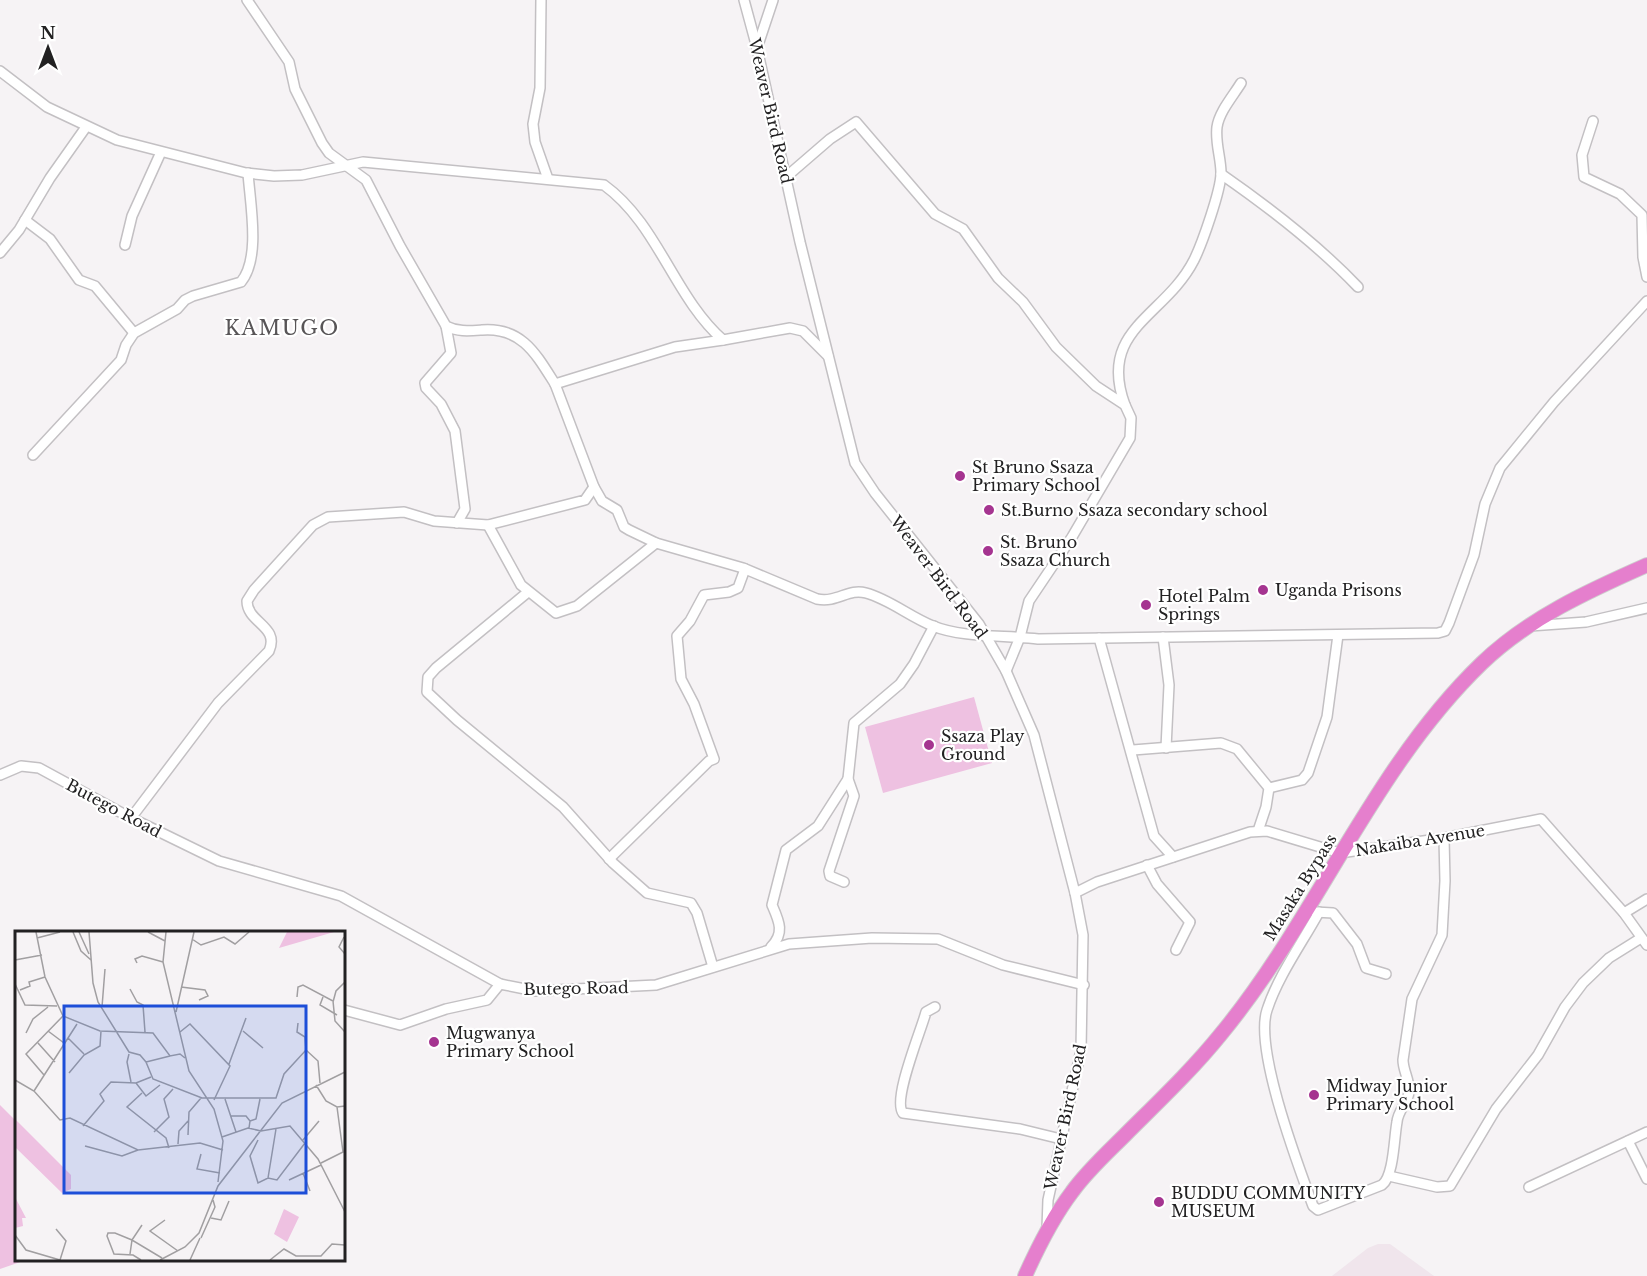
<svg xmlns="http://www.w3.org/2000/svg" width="1647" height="1276" font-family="'Libre Baskerville',serif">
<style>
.built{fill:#f0e5ec}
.green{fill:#eec1e1}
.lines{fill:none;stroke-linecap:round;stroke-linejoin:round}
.minor-casing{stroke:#c3c0c3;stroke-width:12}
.highway-casing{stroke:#cecece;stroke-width:16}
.minor{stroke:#fff;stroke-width:9}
.highway{stroke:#e57fcd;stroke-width:14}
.poi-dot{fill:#a53490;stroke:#fff;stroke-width:2}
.labels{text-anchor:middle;stroke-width:4.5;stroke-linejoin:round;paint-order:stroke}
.street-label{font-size:16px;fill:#222122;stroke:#fff}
.poi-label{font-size:16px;fill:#222122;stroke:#fff;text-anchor:start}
.quarter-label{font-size:20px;letter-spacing:1.5px;fill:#585557;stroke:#fff}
.inset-road{fill:none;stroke:#a19fa1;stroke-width:1.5}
.view{fill:#1d4ed8;fill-opacity:0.15;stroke:#1d4ed8;stroke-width:3}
.inset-edge{fill:none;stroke:#222122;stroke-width:3}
</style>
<rect width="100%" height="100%" fill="#f6f3f5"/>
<path class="built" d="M1378,1244H1390L1434,1276H1332L1368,1248Z"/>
<g class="green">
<path d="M974,697L992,763L883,793L865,727Z"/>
<path d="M0,1105L16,1121V1260H26L0,1269Z"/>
</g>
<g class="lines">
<g class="minor-casing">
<g id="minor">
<path d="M247,0L289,62L295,89L322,143L329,153L366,180L400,246L446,326C458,332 468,331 482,330C522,327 536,354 555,384"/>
<path d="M541,0L540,88L533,124L535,142L548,179"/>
<path d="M744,0L757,48L800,242L855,463L875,493L979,624L1006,671L1034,735L1075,893L1083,935L1081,1050L1048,1200L1047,1228"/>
<path d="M757,48L773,0"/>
<path d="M0,71L47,107L117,140L246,173L274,176L302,175L363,162L604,185C658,224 674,297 723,340L790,328L803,331L828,356"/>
<path d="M1593,121L1582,155L1584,177L1620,194L1642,215L1643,257L1647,277"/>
<path d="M1221,174C1270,208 1317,244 1358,287"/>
<path d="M786,177L830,139L856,122L935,214L963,229L998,278L1023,302L1056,347L1096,386L1125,405L1131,418L1130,438L1072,537L1029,601L1020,637L1006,671"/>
<path d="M25,220L50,239L79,280L95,286L134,333"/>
<path d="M125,245L132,216L161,152"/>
<path d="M0,253L19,230L50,178L86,127"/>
<path d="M446,326L451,353L425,383L426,388L441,404L455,431L465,509L457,523"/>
<path d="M723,340L675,347L555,384L594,487L602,501L617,510L624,527L629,530L656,543L743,568L817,599C838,603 848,588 866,593C889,599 910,617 933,626C962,638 1006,635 1038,639L1438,633L1445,631L1449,623L1474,555L1485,504L1500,468L1554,402L1647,301"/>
<path d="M1125,405C1097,329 1165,317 1194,260C1202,244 1221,190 1221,173C1221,158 1215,143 1217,127C1219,112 1233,96 1241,83"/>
<path d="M33,455L121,360L126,345L134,333L177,309L185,300L193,296L241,282C261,258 250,203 248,173"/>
<path d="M488,525L521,585L556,613L577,606L656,543"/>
<path d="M528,592L436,668L428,677L427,692L457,720L563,807L613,863L647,893L691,903L697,913L713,967"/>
<path d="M1530,626L1586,622L1647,608"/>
<path d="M1163,637L1169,685L1166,748"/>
<path d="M1099,638L1154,836L1173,857"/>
<path d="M1133,750L1221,743L1237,749L1269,788L1266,807L1258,831"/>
<path d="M0,775L21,766L39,768L131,818L219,861L341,896L500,984L535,991L656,985L789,944L872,938L938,939L1003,965L1084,985"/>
<path d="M1269,788L1302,780L1308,773L1327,717L1338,635"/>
<path d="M131,818L218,703L269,651C280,626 247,623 247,601L254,590L313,525L328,517L404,512L434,521L488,525L585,500L594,487"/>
<path d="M609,859L709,761L714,759L694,704L681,679L677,636L690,621L704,595L729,592L738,588L745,569"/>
<path d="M1147,865L1157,884L1190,922L1176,950"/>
<path d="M844,882L830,876L829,871L854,796L848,779L854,723L900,684L914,664L934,626"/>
<path d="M1075,893L1097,882L1250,832L1267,831L1340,853L1444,838L1541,819L1624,913L1647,945"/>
<path d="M1315,912L1333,913L1357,944L1366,968L1386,974"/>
<path d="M1319,912C1302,943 1278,976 1267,1010C1254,1049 1298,1165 1313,1206L1318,1210L1382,1185C1394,1176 1394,1137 1397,1122C1398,1110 1408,1103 1409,1092C1410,1080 1403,1071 1403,1060L1412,999L1442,935L1445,881L1444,838"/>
<path d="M1624,913L1647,899"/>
<path d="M771,947C785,933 779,921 772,905L786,850L818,826L848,779"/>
<path d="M935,1007L926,1012C921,1031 892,1100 903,1113L1020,1129L1061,1139"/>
<path d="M344,1010L400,1025L446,1009L487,1000L500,984"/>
<path d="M1628,1141L1647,1179"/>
<path d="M1389,1176L1437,1187L1450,1186L1496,1109L1538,1055L1565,1007L1583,983L1609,958L1641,938"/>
<path d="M1529,1187L1647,1132"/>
</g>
</g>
<g class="highway-casing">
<path id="highway" d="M1025,1276C1038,1247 1053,1217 1072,1192C1087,1171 1107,1153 1125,1135C1158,1102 1192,1070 1221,1034C1317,918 1372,769 1482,663C1529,618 1588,591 1647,565"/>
</g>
<use href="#minor" class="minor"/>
<use href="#highway" class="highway"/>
</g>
<g class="poi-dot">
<circle cx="960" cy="476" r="6"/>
<circle cx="989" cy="510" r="6"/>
<circle cx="988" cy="551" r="6"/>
<circle cx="1263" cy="590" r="6"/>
<circle cx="1146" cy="605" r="6"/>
<circle cx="929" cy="745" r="6"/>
<circle cx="434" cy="1042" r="6"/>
<circle cx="1314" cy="1095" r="6"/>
<circle cx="1159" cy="1202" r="6"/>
</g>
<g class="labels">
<g class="street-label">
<text transform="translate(771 111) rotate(77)" y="6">Weaver Bird Road</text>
<text transform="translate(939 577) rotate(53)" y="6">Weaver Bird Road</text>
<text transform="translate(114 808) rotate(28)" y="6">Butego Road</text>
<text transform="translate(1420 840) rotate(-9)" y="6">Nakaiba Avenue</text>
<text transform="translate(1300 887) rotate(-58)" y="6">Masaka Bypass</text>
<text transform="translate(576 988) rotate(-1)" y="6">Butego Road</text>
<text transform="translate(1065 1117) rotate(-78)" y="6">Weaver Bird Road</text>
</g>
<g class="poi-label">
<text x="972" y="473">St Bruno Ssaza<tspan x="972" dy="18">Primary School</tspan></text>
<text x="1001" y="516">St.Burno Ssaza secondary school</text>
<text x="1000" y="548">St. Bruno<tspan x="1000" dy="18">Ssaza Church</tspan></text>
<text x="1275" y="596">Uganda Prisons</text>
<text x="1158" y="602">Hotel Palm<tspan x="1158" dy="18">Springs</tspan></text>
<text x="941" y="742">Ssaza Play<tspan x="941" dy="18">Ground</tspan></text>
<text x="446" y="1039">Mugwanya<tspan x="446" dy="18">Primary School</tspan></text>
<text x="1326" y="1092">Midway Junior<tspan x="1326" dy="18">Primary School</tspan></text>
<text x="1171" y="1199">BUDDU COMMUNITY<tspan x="1171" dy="18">MUSEUM</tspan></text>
</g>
<g class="quarter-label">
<text x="282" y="335">KAMUGO</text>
</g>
</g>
<g transform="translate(15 931)">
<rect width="330" height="330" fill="#f6f3f5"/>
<path d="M272,1H319L264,17ZM0,188L56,244V258L47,262L0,216ZM0,266L11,287H7L8,295L0,297ZM269,278L284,286L272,311L259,303Z" fill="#eec1e1"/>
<path class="inset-road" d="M21,1L30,46L48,85L85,100L138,102L155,125L165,123L170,127M58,1L66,20L76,29M64,1L74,23M74,1L78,52L83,71L114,121L125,124L131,131M133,1L150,10M151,1L148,31L174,140L199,178L208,210L203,251M329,6L324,16L330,23M22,7L45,1M177,8L186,14L209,6L220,13L234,1M0,29L27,24M122,32L120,28L127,25L148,31M0,53L10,74L42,75M166,56L190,59L193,65L184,69M115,58L122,71L128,74L130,101M5,59L15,55L14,51L30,46M282,66L283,56L288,54L318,70L320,90L330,101M308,66L305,74L322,84M318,71L321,60L330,51M87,76L90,38M161,81L179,1M283,92L282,101L290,106L291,119M33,100L49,112M228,100L248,117M165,101L175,93L215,135L199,169M11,102L18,88L33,76M53,107L69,123M23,112L40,131M114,123L112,131L116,151M155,125L131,131L138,148L187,167H261L269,143L291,119L303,130L305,152M214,133L231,87M54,142L69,124L85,115L86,100M29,144L11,123L48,85M0,149L19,160L45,189L55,187L123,219L185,212L208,219M121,152L131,165L145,154M301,154L311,170L322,176L330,175M19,160L62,93M127,162L112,176L151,207L154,217M210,168L221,201M216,185H231L235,190L234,197M235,190L241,188L245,168M68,195L89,170L85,163L96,151L121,152L136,146M139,201L154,186L149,168L158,158M173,204L174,181L186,167M207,206L233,197L246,200L275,195L303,228L330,281M243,209L235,225L243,252L253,247L262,249L290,212M288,209L304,190M163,213L164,200L173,190M70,215L107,225L123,219M186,223L182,238L205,242M306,232L328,221L322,176M288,242L295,260M253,247L261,198M274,249L306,234M196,287L206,289L214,270M150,289L135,300L163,320M41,298L51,310L45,329M0,304L11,319L45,329M186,307L200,276L198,269M115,323L117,309L147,327M126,329L118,324L99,323L92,305L93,302H100L117,309L127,294M145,329L170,316L184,302L203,255L267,172L330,141M175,329L185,307M255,329L269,318L281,325H306L317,313L330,314"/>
<path class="view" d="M49,75H291V262H49Z"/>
<rect width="330" height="330" class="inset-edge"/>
</g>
<g transform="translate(48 48)" stroke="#ffffff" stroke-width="4.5" paint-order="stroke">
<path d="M0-4.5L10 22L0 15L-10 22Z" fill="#222122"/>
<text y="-9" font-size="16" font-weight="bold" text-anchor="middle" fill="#222122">N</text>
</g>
</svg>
